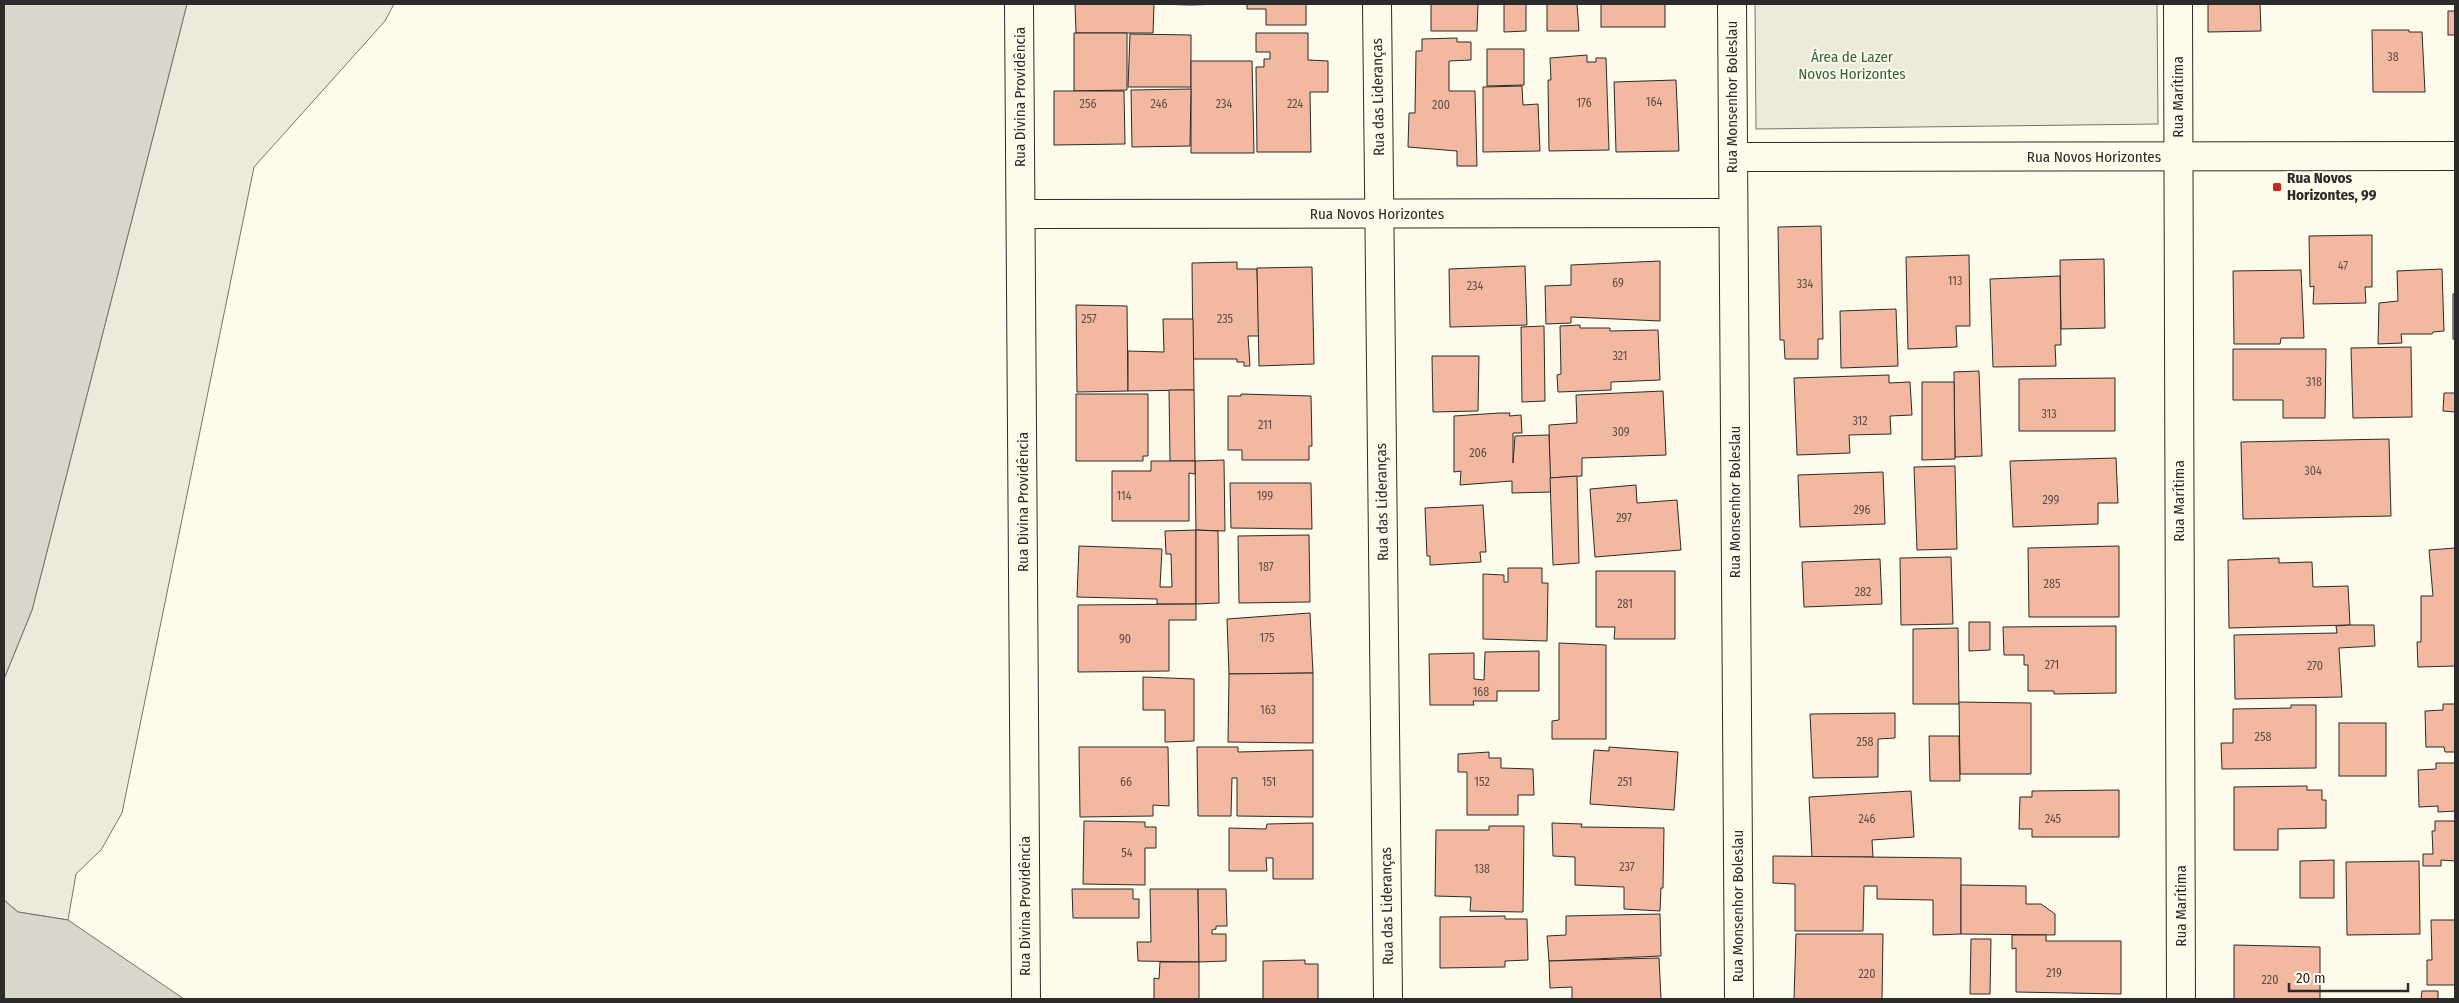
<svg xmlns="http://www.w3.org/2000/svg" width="2459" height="1003" font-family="'Fira Sans Condensed',sans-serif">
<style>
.green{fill:#ecebdb;stroke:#74746e}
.water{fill:#d8d7c9;stroke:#74746e}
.building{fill:#f2b8a0;stroke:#2b2b2b}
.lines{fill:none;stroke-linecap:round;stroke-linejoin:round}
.minor-casing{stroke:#2b2b2b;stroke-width:30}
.minor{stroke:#fdfbea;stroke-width:28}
.poi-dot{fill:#c62828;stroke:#fdfbea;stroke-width:2}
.labels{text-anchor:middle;stroke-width:4;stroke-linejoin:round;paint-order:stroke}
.number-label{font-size:12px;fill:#5d4e48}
.park-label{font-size:15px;fill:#34623c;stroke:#fdfbea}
.street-label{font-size:15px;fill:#2b2b2b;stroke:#fdfbea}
.poi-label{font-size:15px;font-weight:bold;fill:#2b2b2b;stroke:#fdfbea;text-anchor:start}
</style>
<rect width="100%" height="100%" fill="#fdfbea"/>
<g class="green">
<path d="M187,4H394L385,21L254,167L122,813L101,850L76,874L68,920L18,912L4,900V679L32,610Z"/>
<path d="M1755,4H2157L2158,124L1756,129Z"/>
</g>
<g class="water">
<path d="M4,4H187L32,610L4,679Z"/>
<path d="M4,900L18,912L68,920L184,999H4Z"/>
</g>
<g class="building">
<path d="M1075,4H1191V5L1154,4L1153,33H1076Z"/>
<path d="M1191,4H1223L1191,5Z"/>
<path d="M1247,4H1306V25H1266V9H1247Z"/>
<path d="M1431,4H1478L1477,31H1431Z"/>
<path d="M1504,4H1526V31L1504,32Z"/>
<path d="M1547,4H1577L1579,31H1547Z"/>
<rect x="1601" y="4" width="64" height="23"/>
<path d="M2208,4H2260L2261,31L2208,32Z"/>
<rect x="2448" y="11" width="7" height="24"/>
<path d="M2372,30H2409V32H2422L2425,92H2373Z"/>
<path d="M1074,33H1127V90L1074,91Z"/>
<path d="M1256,33H1308V60L1328,61V92H1310L1311,152H1257L1256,67H1264V59H1270V52H1256Z"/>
<path d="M1130,34L1191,35V87H1128Z"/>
<path d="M1457,38V42H1471V60L1449,61V91H1475L1477,166H1457V151L1408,147L1409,113H1415L1416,51H1422V39Z"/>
<path d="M1487,49H1524V85L1487,86Z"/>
<path d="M1587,55V62H1596V58H1606L1609,150L1549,151L1548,80H1551L1550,58Z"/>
<path d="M1191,61H1252L1254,153H1191Z"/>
<path d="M1676,80L1679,151L1616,152L1614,82Z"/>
<path d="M1522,86L1523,105L1538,104L1540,151L1483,152V87Z"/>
<path d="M1191,89L1190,146L1132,147L1131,90Z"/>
<path d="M1054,91H1124L1125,144L1054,145Z"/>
<path d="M1821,226L1823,339H1818V359H1785L1784,340H1780L1778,227Z"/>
<path d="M2372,235V287H2365L2366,303L2313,304L2314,286L2310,287L2309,236Z"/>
<path d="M1969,255L1970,326H1956L1957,347L1908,349L1906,257Z"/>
<path d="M2104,259L2105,328L2061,329L2060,260Z"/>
<path d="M1660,261V321L1571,317V323L1546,324L1545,286L1571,285V265Z"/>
<path d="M1237,262V269H1257L1259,336H1248L1250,366H1244V362H1237V359H1193L1192,263Z"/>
<path d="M1525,266L1527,325L1450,327L1449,269Z"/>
<path d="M1312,267L1314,364L1259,366L1257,268Z"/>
<path d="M2442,269L2444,331L2433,332L2432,334H2401L2402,343L2378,344L2379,303L2398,301L2397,271Z"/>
<path d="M2301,270L2304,338H2281L2280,344H2234L2233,271Z"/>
<path d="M2060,276L2061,345H2055L2056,366L1993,367L1990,279Z"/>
<rect x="2453" y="294" width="2" height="45"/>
<path d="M1076,305L1127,306L1128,391L1077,392Z"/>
<path d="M1896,309L1898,366L1841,368L1840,311Z"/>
<path d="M1163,319H1193L1194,390L1128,391V351L1164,352Z"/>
<path d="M1580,325V328H1610V331L1658,330L1660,380L1611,382V390L1558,392L1557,375L1561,374L1560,326Z"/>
<path d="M1544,326L1545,401L1522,402L1521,327Z"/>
<path d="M2411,347L2412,417L2353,418L2351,348Z"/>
<path d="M2233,349H2326L2325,418H2283V400H2233Z"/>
<path d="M1432,356H1479L1478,411L1433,412Z"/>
<path d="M1979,371L1982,456L1955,457L1954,372Z"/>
<path d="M1889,375V383L1910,382L1912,415L1890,416L1891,434L1849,435L1850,453L1797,455L1794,378Z"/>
<path d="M2115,378V431H2019V379Z"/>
<path d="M1922,382H1954L1955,459L1922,460Z"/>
<path d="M1169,390H1194L1195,461H1170Z"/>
<path d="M1663,391L1666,455L1582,458V476L1550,478L1549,425L1577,423L1576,395Z"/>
<path d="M2444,393H2455V412L2443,411Z"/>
<path d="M1076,394H1148V456H1143V461H1076Z"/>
<path d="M1241,394L1311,396L1312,446H1309V460H1242V450H1228V396H1241Z"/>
<path d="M1500,413H1510L1509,416L1521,415L1522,433H1513V463L1515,436L1549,435L1551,492L1512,493V481L1460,485L1461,471L1454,472V416Z"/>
<path d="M2389,439L2391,516L2243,519L2241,442Z"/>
<path d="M2116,458L2118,503H2098V524L2013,527L2010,461Z"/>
<path d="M1224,460L1225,531L1196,530L1195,461Z"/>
<path d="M1151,461H1195V474L1189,473V521H1112V471H1151Z"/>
<path d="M1955,466L1957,549L1917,550L1914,467Z"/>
<path d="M1883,472L1885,524L1800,527L1798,475Z"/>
<path d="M1577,476L1579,563L1553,565L1550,478Z"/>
<path d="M1230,483H1311L1312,529L1231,528Z"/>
<path d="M1636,485L1637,503L1677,500L1681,550L1595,557L1590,489Z"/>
<path d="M1483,505L1486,552H1480L1481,562L1430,565V556H1427L1425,508Z"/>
<path d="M1196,530V604H1157V599L1077,597L1079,546L1162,549L1160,587H1172L1171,554H1166L1165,531Z"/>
<path d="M1196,530L1218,531L1219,603L1196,604Z"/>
<path d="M1309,535L1310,602L1239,603L1238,536Z"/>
<path d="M2119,546V617H2029L2028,548Z"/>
<path d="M2455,548V666L2418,667L2417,642H2421V596H2433L2429,550Z"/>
<path d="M1951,557L1953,624L1901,625L1900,558Z"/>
<path d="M2279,558V563L2312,562L2313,587L2348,586L2350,625L2229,628L2228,560Z"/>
<path d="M1880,559L1882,604L1804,607L1802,562Z"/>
<path d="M1508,568H1542V583H1548L1547,641L1483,639V574L1504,575V582H1508Z"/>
<path d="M1596,571H1675V639H1614L1615,627H1596Z"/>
<path d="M1196,604V620H1169V671L1078,672V605Z"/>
<path d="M1310,613L1313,673L1229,674L1227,619Z"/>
<path d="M1969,622H1990V650L1969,651Z"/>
<path d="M2350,625H2374L2375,646L2339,648L2342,697L2235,699L2234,635L2337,633L2336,626Z"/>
<path d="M2116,626V693L2054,694V691H2028V665H2024V655H2004L2003,627Z"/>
<path d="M1958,628L1959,704H1913V629Z"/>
<path d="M1559,643L1606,645V739H1552V721L1559,720Z"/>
<path d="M1539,651V691H1497V701H1473L1474,705H1430L1429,654L1474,653V679L1484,680L1485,652Z"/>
<path d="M1313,673V743L1228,742L1229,674Z"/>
<path d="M1143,677L1194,679V741L1165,742V710H1143Z"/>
<path d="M1959,702L2031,703V774H1960Z"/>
<path d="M2443,704H2455V752H2445L2444,747H2426L2425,711L2443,710Z"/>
<path d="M2291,705H2316V768L2222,769L2221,743H2233V709L2291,708Z"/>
<path d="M1895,713V738L1878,739V777L1813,778L1810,714Z"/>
<rect x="2339" y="723" width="47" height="53"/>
<path d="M1929,736H1959L1960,781H1930Z"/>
<path d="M1079,747H1168L1169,806L1153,805V816L1080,817Z"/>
<path d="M1197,747H1238V752L1313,750V817L1237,816V778H1232L1231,816H1198Z"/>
<path d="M1609,747L1678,752L1674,810L1590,804L1594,750L1609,751Z"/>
<path d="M1489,752V758H1501V768L1533,769L1534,795H1518V815H1467V772H1458V754Z"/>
<path d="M2436,763H2455V811L2438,812V806L2419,807L2418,770L2436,769Z"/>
<path d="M2307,786V790H2322V800H2326V828L2278,829V850H2234V787Z"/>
<path d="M2119,790V837H2032V829H2019L2020,797H2032V791Z"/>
<path d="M1911,791L1914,837L1872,840L1873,857H1812L1809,797Z"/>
<path d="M1084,821L1145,822V827H1156V848H1145V885L1083,884Z"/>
<path d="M2435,821H2455V861L2441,860V866H2423V854H2433L2432,831H2435Z"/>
<path d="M1313,823V879H1273V858H1266L1267,871H1229V828L1266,829L1267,824Z"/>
<path d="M1552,823L1582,824L1581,827L1664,828L1663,888H1661L1660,911L1624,909V887L1575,885V857L1553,856Z"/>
<path d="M1489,826H1524L1523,912L1470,911L1471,897L1435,896L1436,830H1489Z"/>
<path d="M1773,856L1961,858V934L1933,935V900L1877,899V886H1864L1863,931H1795V884L1773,883Z"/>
<path d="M2334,860V898H2300V861Z"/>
<path d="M2419,861L2420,934L2347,935L2346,862Z"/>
<path d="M1961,885L2026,886V904H2041L2055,914V935L1961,934Z"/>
<path d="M1072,889H1133V899H1139V918H1073Z"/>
<path d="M1150,889H1198L1199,962L1138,961L1137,942H1151Z"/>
<path d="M1198,889H1226L1227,926H1216V929L1212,930V934H1226V961L1199,962Z"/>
<path d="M1660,914L1661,956L1549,961L1547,936L1566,935V916Z"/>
<path d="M1505,916V919H1527L1528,960L1505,961V967L1440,968V917Z"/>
<path d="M2431,920H2455V985H2427V960H2432Z"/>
<path d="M1796,934H1883L1882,999H1794Z"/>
<path d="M2012,935H2046V941H2121V994L2016,992V948L2012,949Z"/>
<path d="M1971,939H1991L1990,994H1970Z"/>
<path d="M2234,945L2320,947V999H2234Z"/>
<path d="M1659,958L1661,999H1572V987L1550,988L1549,961Z"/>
<path d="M1305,960V964H1318V999H1263V961Z"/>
<path d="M1160,962H1199V999H1154V978L1159,979Z"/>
<path d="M2422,991H2438V999H2421Z"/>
</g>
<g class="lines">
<g class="minor-casing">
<g id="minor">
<path d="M1019,4L1026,999"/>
<path d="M1377,4L1388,999"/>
<path d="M1732,4L1739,999"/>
<path d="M2178,4L2181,999"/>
<path d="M1733,157L2455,156"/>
<path d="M1021,214L1733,213"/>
</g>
</g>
<use href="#minor" class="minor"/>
</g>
<rect class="poi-dot" x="2272" y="182" width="10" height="10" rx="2.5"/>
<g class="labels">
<g class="number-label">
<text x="2393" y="61">38</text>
<text x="1654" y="106">164</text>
<text x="1584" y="107">176</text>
<text x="1088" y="108">256</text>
<text x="1159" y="108">246</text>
<text x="1224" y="108">234</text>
<text x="1295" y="108">224</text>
<text x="1441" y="109">200</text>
<text x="2343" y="270">47</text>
<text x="1955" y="285">113</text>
<text x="1618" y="287">69</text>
<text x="1805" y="288">334</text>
<text x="1475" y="290">234</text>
<text x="1089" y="323">257</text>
<text x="1225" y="323">235</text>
<text x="1620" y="360">321</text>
<text x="2314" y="386">318</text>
<text x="2049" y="418">313</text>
<text x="1860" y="425">312</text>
<text x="1265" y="429">211</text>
<text x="1621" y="436">309</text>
<text x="1478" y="457">206</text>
<text x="2313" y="475">304</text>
<text x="1124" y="500">114</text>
<text x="1265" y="500">199</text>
<text x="2051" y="504">299</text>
<text x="1862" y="514">296</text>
<text x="1624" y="522">297</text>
<text x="1266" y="571">187</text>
<text x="2052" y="588">285</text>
<text x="1863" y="596">282</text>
<text x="1625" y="608">281</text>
<text x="1267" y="642">175</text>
<text x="1125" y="643">90</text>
<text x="2052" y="669">271</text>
<text x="2315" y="670">270</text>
<text x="1481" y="696">168</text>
<text x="1268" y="714">163</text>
<text x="2263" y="741">258</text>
<text x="1865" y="746">258</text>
<text x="1126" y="786">66</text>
<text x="1269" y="786">151</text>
<text x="1482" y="786">152</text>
<text x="1625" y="786">251</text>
<text x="1867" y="823">246</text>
<text x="2053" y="823">245</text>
<text x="1127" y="857">54</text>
<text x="1627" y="871">237</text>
<text x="1482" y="873">138</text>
<text x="2054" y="977">219</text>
<text x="1867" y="978">220</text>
<text x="2270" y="984">220</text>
</g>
<g class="park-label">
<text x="1852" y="62">Área de Lazer<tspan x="1852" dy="17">Novos Horizontes</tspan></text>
</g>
<g class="street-label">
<text transform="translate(1020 97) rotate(-90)" y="5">Rua Divina Providência</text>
<text transform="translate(1378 97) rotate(-91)" y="5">Rua das Lideranças</text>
<text transform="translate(1732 97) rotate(-90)" y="5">Rua Monsenhor Boleslau</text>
<text transform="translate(2178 97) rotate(-90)" y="5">Rua Marítima</text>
<text x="2094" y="162">Rua Novos Horizontes</text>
<text x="1377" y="219">Rua Novos Horizontes</text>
<text transform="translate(2179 501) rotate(-90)" y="5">Rua Marítima</text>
<text transform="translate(1023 502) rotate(-90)" y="5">Rua Divina Providência</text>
<text transform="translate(1382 502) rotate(-91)" y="5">Rua das Lideranças</text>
<text transform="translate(1735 502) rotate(-90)" y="5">Rua Monsenhor Boleslau</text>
<text transform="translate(1025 906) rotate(-90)" y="5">Rua Divina Providência</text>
<text transform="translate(1387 906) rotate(-91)" y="5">Rua das Lideranças</text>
<text transform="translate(1738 906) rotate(-90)" y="5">Rua Monsenhor Boleslau</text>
<text transform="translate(2181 906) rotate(-90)" y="5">Rua Marítima</text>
</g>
<g class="poi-label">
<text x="2287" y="183">Rua Novos<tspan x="2287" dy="17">Horizontes, 99</tspan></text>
</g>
</g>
<rect width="2459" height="1003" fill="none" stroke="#2b2b2b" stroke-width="10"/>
<path d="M2289 983v8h119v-8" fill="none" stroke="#2b2b2b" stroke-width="2.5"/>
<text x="2296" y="983" font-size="15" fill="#2b2b2b" stroke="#fdfbea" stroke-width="4" paint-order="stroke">20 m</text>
</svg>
